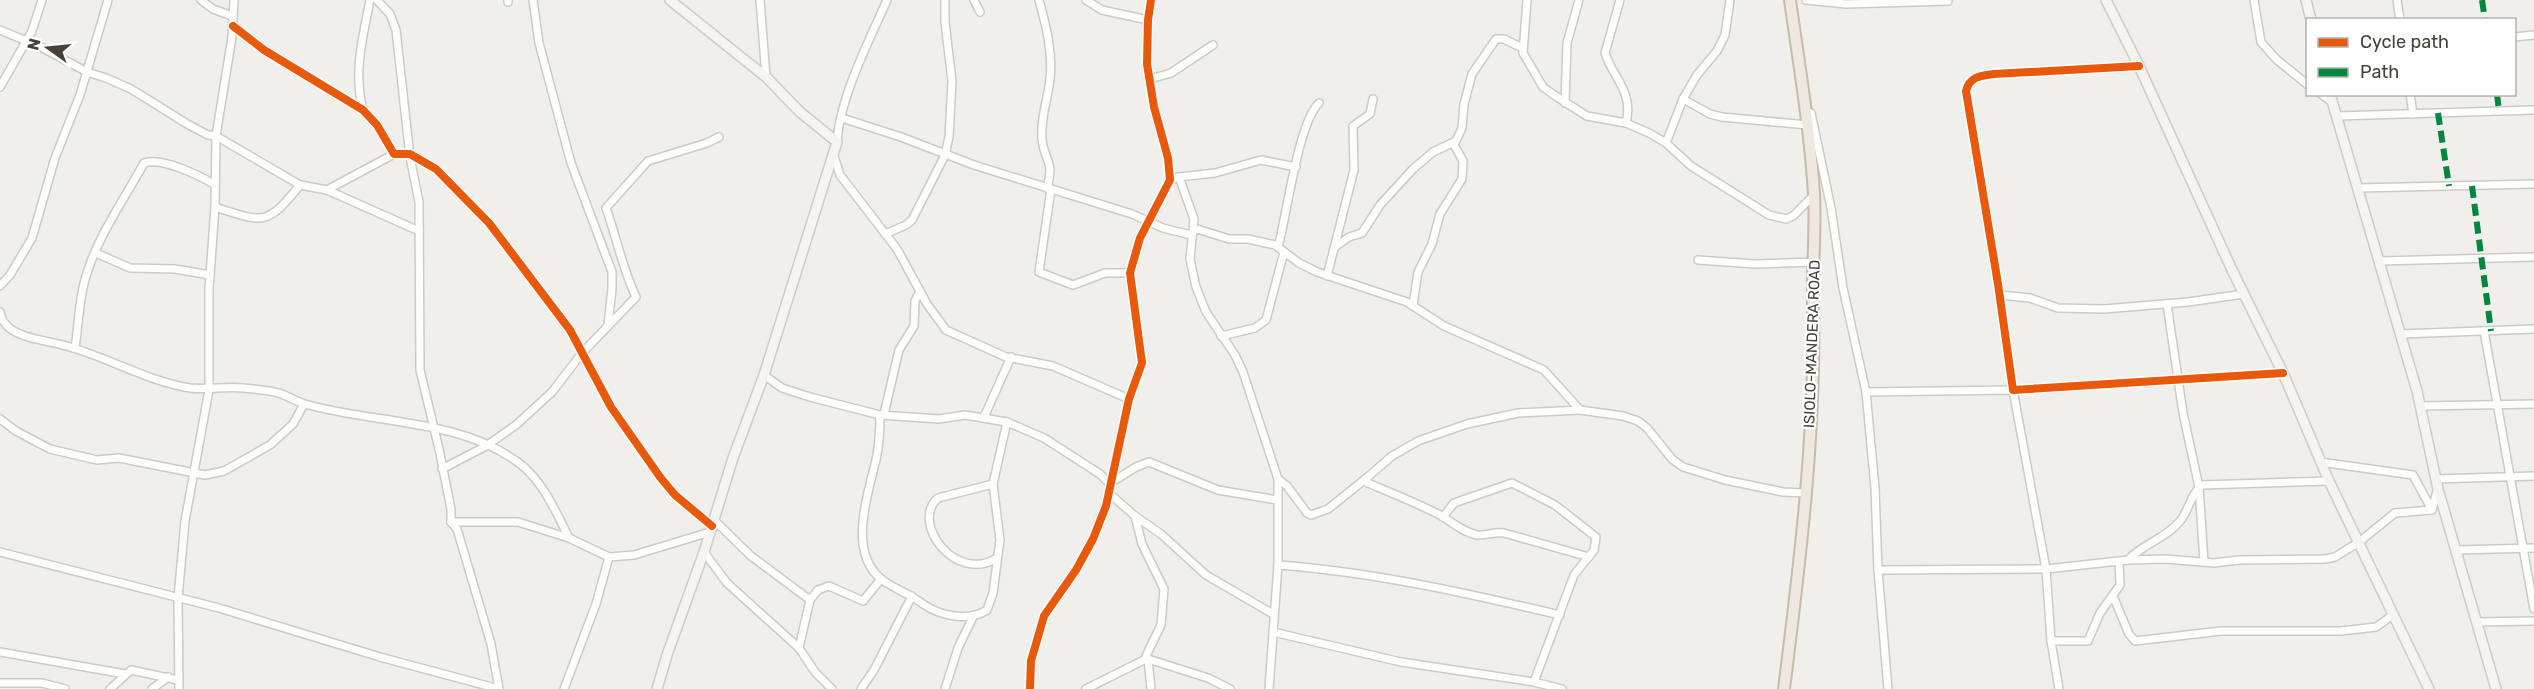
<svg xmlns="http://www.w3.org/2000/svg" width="2534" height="689" font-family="Rubik,sans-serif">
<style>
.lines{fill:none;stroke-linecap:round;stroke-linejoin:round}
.minor-casing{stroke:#cdcbc8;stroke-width:10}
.secondary-casing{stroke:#cfccc3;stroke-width:12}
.trunk-casing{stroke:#c7bba9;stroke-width:14}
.minor{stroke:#fdfdfc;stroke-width:7}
.secondary{stroke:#f6f4f0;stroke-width:9}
.trunk{stroke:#eee8e0;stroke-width:10}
.quiet{stroke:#00873e;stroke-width:6;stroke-dasharray:12 6;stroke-linecap:butt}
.cycleway-casing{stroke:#fff;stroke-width:11}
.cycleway{stroke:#e8590c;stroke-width:8}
.labels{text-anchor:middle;stroke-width:4.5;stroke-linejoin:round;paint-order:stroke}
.street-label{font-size:15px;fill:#474138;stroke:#fff}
</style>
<rect width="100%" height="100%" fill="#f1efeb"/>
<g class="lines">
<g class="minor-casing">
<g id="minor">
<path d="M201,0L213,9L232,16"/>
<path d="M377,0L390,14L396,30L410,157L419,202L420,370L439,449L451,509V522L457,529L491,644L499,689"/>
<path d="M508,0V2"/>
<path d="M533,0L539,43L571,163L612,272V289L608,325"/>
<path d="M760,0L766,77"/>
<path d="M974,0L980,12"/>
<path d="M1039,0C1046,25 1053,53 1050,79C1048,99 1040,118 1042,139C1044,163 1055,158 1047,188"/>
<path d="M1086,0L1102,10L1148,20"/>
<path d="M1527,0L1523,53L1543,87L1554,95L1587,116L1626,123L1649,133L1666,143L1691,166L1769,215L1786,219L1793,216L1814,195"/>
<path d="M1620,0L1605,53C1613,78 1634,92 1626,123"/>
<path d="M1806,0L1846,4L1948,1"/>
<path d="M2254,0L2261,42L2276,59L2308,85"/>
<path d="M2397,0L2400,20"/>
<path d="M233,26L264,50L363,110L377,125L394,154H410L436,169L489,223L570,330L611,407L660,477L675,495L712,526"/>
<path d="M0,30L41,47L87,72L106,78L131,89L189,125L208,135L216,136L300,185L327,190L419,231"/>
<path d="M2514,37L2534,35"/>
<path d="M2139,66L1994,74C1980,76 1970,76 1966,91L1998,284L2013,390L2283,373"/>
<path d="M1150,79L1171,73L1213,45"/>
<path d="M0,87L32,31L42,0"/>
<path d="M2321,94L2332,102"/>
<path d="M2410,94L2413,114"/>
<path d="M1683,99L1710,114L1722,117L1808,125"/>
<path d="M1565,103L1567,43L1579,0"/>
<path d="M363,110C353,72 363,37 370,0"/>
<path d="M1811,113L1831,208L1843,288L1866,392L1875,488L1878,570L1888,689"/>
<path d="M2336,116L2534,110"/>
<path d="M842,118L901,137L974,165L1132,214L1163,228L1191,235"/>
<path d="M837,142C840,97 869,41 887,0"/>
<path d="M1666,143L1683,99L1697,75L1717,51L1725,35L1730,0"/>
<path d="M834,156L840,175L897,249L927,304L946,330L1006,357L1053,366L1129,399"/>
<path d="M1179,177L1215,173L1261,160L1296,167"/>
<path d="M1170,180L1179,177L1194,219L1190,259L1196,287L1206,312L1235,355L1243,372L1278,479V565L1269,689"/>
<path d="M2358,188L2534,184"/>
<path d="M1051,189L1039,272L1073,285L1105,273H1130"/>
<path d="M327,190L394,154"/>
<path d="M215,207C264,223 267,226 300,185"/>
<path d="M1193,232L1197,229L1229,239H1248L1275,245L1299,263L1317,272L1407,302L1444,326L1544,370L1580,410L1623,416L1638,421L1647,428L1672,459L1683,467L1725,480L1783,492L1805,493"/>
<path d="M885,234L906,225L912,220L945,155L949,137L952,81L945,22V0"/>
<path d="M1278,247C1287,215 1298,123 1319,103"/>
<path d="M1335,247L1349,237L1362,233L1380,205L1413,169L1433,152L1456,141L1462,128L1464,104L1472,74L1496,39H1504L1522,48"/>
<path d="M96,253L130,268L175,269L210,275"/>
<path d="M1698,260L1755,264L1814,262"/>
<path d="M2380,261L2534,257"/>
<path d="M1327,276L1354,170L1353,126L1370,114L1373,99"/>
<path d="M0,286L10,275L32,238L55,158L80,95L108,0"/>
<path d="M2000,295L2030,298L2058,308L2104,309L2188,302L2244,294"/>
<path d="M2167,304L2183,413L2199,487L2204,562"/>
<path d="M1413,305L1418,272L1432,244L1440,214L1462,179L1463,161L1453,143"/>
<path d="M0,312C1,320 5,325 12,330C30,341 54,341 73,348C113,360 148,381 190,388C208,390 226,386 244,388C254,389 276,391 284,395C291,398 298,402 305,404C374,424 459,418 519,463C543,481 556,512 569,538"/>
<path d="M2484,331L2534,609"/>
<path d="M2401,334L2534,329"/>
<path d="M1221,336L1255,328L1266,320L1284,252"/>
<path d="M75,348C79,322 79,295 88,270C100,233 125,198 144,163C162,157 198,175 214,184"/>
<path d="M764,375L782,388L810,397L880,415L939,419L965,415L1007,422L1044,438L1100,474L1111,485"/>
<path d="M1866,392L2013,390L2046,569L2128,560C2142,544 2167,538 2180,521C2189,511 2191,493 2202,485L2329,481"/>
<path d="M2420,406L2534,404"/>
<path d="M884,414L899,350L914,326L915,301L920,291"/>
<path d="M880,415C880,430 879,446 876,460C868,493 848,551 880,578C890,587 910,594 923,604C940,616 969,622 987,610L993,593L1000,540L993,484L1007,422"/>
<path d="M984,417L1011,357"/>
<path d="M0,419L16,431L50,449L97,460L119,458L205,475L224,471L270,445L293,424L304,404"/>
<path d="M2320,462L2413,475L2432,510L2437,491"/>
<path d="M442,469L486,446L516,425L552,392L582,353L636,297C622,268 617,238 606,208L648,161L707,143L719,137"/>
<path d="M1278,479L1287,486L1307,513L1311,515L1328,509L1363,481C1389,492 1415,502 1440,515C1452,522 1462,532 1477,535C1483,536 1494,532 1504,533L1589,557"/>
<path d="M2436,479L2534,476"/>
<path d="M1363,481L1392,456L1418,441L1467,424L1518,413L1580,410"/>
<path d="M1112,482L1136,467L1149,462L1218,490L1277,500"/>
<path d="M993,484L938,498C910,522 955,584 997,558"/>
<path d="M1110,494L1135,516L1161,534L1206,575L1273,614"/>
<path d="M1135,516L1142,544L1164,589L1161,625L1146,656V659H1148L1151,689"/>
<path d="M1443,517L1454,503L1512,483L1555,505L1596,537L1594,550L1574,575L1534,682"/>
<path d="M714,520L751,556L810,600L799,648"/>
<path d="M451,522H518L569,538L609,557L634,555L710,532"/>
<path d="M2457,550L2534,548"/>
<path d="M0,552L219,608L380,657L499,689"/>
<path d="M704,552L727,583L799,648L815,672L832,689"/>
<path d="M2128,560L2166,559L2214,563L2239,560L2325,559L2335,557L2359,542L2395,513L2432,510"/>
<path d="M1278,565C1374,572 1466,593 1560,615"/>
<path d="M1878,570L2046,569L2051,641L2059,689"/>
<path d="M2113,596L2129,634L2135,641L2221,631H2341L2376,627L2393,615"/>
<path d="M810,600L818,590L829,586L863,601L881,579"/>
<path d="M2476,622L2534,621"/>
<path d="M1273,632L1401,662L1534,682L1562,689"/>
<path d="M2051,641H2088L2100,613L2120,585L2119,562"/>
<path d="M0,652L125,674"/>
<path d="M1148,659L1208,678L1230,689"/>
<path d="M0,683H42L65,689"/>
<path d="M110,689L131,670L178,680"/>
<path d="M152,689L168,677"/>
<path d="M179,689L178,598L185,521L209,390V289L215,207L216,136L232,37L234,0"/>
<path d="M564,689L596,604L609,557"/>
<path d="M861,689L874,670L912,596"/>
<path d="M945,689L958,648L973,617"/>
<path d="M1030,689L1031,661L1044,616L1076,570L1093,539L1106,506L1129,399L1142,363L1130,273L1140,238L1170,180L1168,158L1154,107L1147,64L1148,20L1151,0"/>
<path d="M1086,689L1146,659"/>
</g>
</g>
<g class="secondary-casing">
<g id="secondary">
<path d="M2106,0L2139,66L2232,270L2283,373L2329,481L2429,689"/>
<path d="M2306,0L2311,20"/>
<path d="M2330,94L2417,391L2438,489L2496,689"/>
<path d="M657,689L667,655L704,552L733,458L764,375L837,142L800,112L766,77L670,0"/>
</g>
</g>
<g class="trunk-casing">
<path id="trunk" d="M1784,689C1800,562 1816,432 1813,304C1812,267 1816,231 1814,194C1810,129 1799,64 1790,0"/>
</g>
<use href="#minor" class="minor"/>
<use href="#secondary" class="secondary"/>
<use href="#trunk" class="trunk"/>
<g class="quiet">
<path d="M2482,0L2485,20"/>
<path d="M2497,94L2499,111"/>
<path d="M2438,113L2449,186"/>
<path d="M2472,186L2491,331"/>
</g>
<g class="cycleway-casing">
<g id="cycleway">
<path d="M233,26L264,50L363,110L377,125L394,154H410L436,169L489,223L570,330L611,407L660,477L675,495L712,526"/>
<path d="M2139,66L1994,74C1980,76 1970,76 1966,91L1998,284L2013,390L2283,373"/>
<path d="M1030,689L1031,661L1044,616L1076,570L1093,539L1106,506L1129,399L1142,363L1130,273L1140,238L1170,180L1168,158L1154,107L1147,64L1148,20L1151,0"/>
</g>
</g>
<use href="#cycleway" class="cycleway"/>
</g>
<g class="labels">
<g class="street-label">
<text transform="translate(1812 344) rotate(-88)" y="5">ISIOLO-MANDERA ROAD</text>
</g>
</g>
<rect x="2306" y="18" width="210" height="78" fill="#ffffff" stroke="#b5b3af" stroke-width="1.5"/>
<rect x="2318" y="38" width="30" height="9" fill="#e8590c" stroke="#b5b3af" stroke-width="1.5"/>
<text x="2360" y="48" font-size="18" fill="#474138">Cycle path</text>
<rect x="2318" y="68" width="30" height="9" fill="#00873e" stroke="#b5b3af" stroke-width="1.5"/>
<text x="2360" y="78" font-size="18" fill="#474138">Path</text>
<g transform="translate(48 48) rotate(285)" stroke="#ffffff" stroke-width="4.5" paint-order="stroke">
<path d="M0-4.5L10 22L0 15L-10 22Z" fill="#474138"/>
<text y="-9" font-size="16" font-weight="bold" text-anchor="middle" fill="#474138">N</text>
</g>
</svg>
